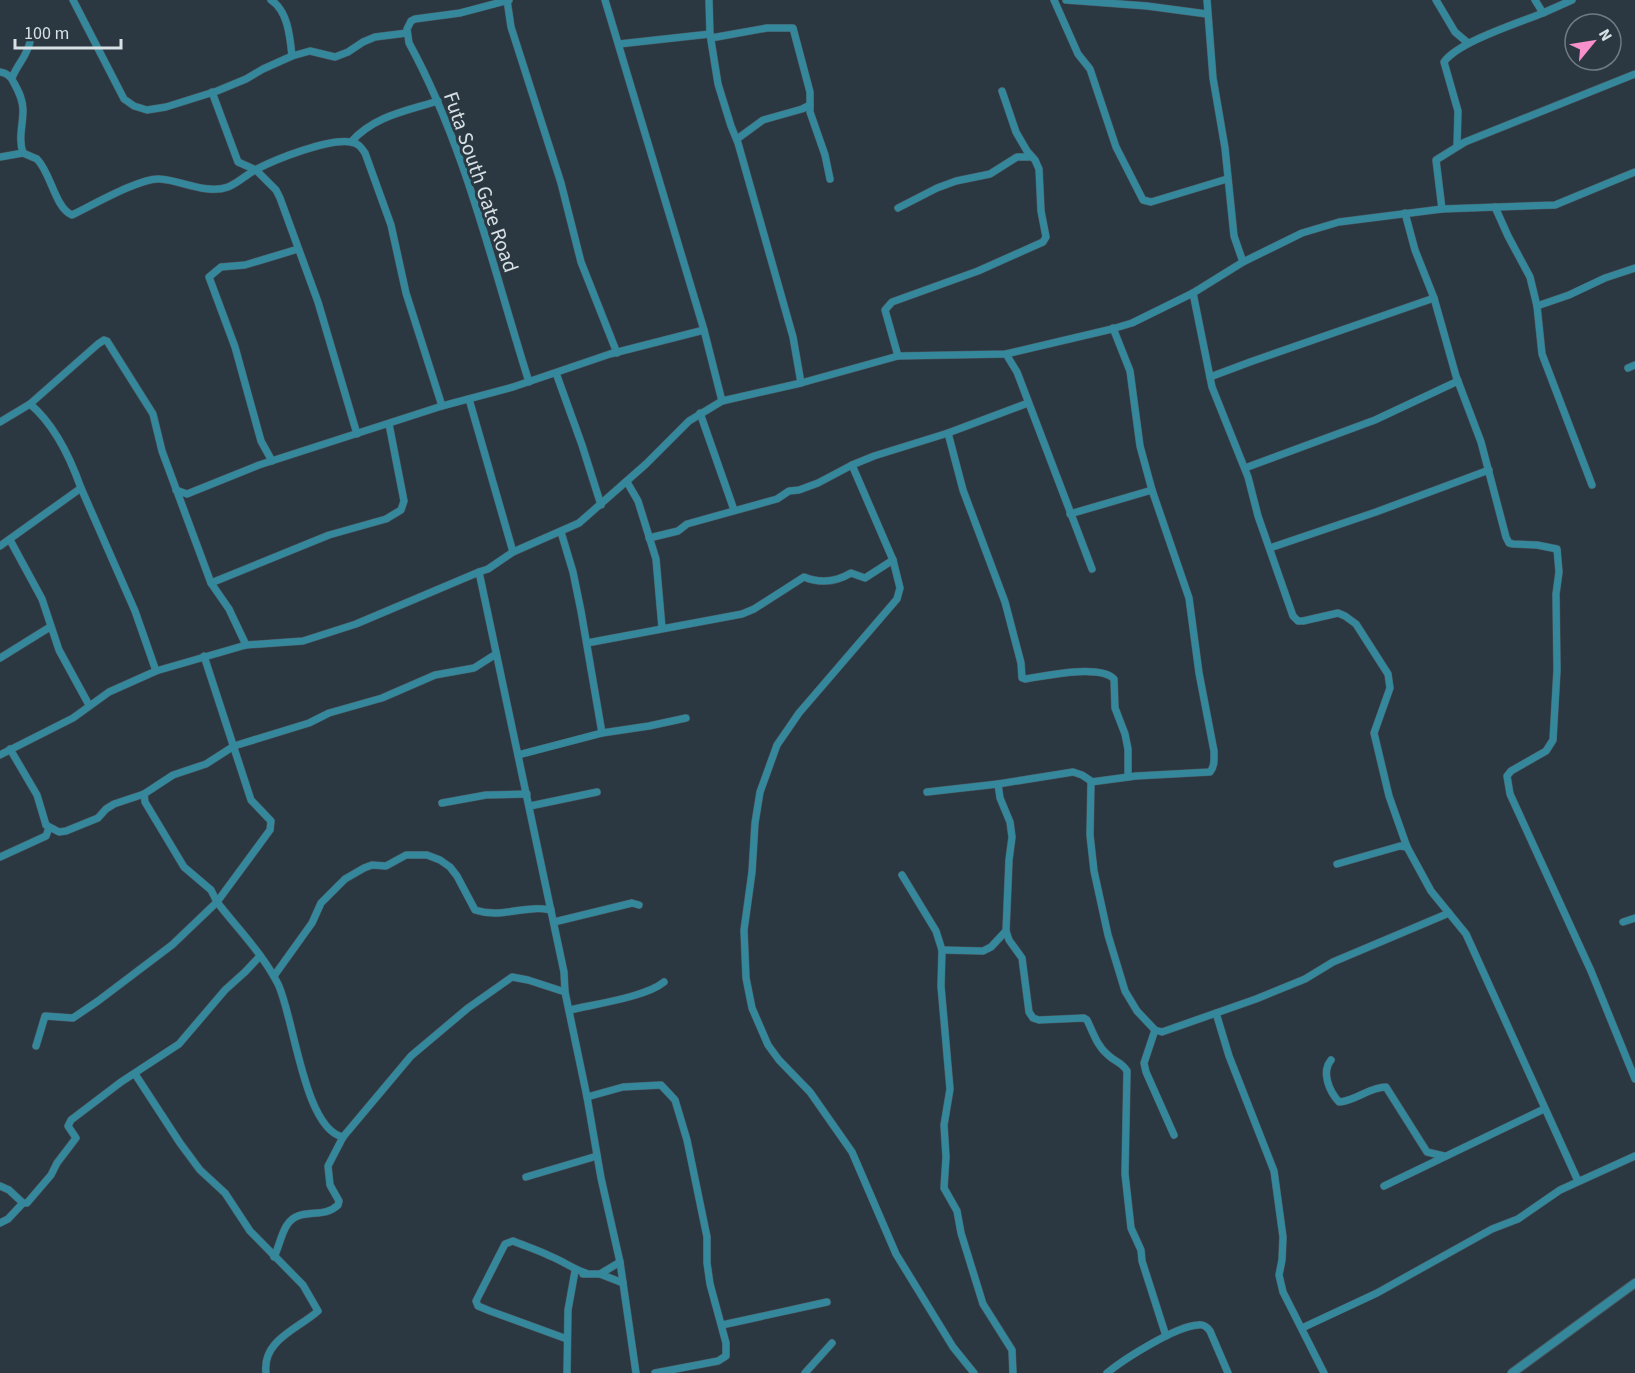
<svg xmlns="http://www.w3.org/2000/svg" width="1635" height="1373" font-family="'Source Sans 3',sans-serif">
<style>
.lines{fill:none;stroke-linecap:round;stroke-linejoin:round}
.minor-casing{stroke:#4a565f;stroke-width:8}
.tertiary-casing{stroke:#4a565f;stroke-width:10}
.minor{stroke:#35889b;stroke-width:7}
.tertiary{stroke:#35889b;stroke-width:8}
.labels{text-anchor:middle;stroke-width:6;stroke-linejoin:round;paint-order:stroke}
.street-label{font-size:21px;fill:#d7e0e5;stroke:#2b3841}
</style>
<rect width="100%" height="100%" fill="#2b3841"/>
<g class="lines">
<g class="minor-casing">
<g id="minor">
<path d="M73,0L124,99L134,106L147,110L166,107L217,91L246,79L263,69L292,56L310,51L335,57L348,52L363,42L375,37L407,33"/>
<path d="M271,0C288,11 290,37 292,56"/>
<path d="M507,0L511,27L561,183L581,262L617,353"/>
<path d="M509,0L460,13L415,19L411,21L407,29L409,43C466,147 493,269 529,382"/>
<path d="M605,0L704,330L722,401"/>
<path d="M709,0L710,34L718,84L731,126L738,143L793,337L801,383"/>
<path d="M1054,0L1078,54L1090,69L1116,147L1143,200L1151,202L1227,179"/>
<path d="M1066,0L1147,6L1207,14"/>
<path d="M1207,0L1213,78L1225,148L1234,236L1243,262"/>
<path d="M1436,0L1455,32L1468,43"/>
<path d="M1535,0L1543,13L1572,0"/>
<path d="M711,38L767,28H793L810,92V112L825,155L830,179"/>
<path d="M619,44L710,34"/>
<path d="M0,72C7,73 11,76 14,83C19,92 23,100 23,110C23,126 18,138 23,153"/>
<path d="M12,78C18,63 26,58 30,42"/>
<path d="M212,92L238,162L256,170L276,190L280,198L318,302L357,434"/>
<path d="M737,139L763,120L802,109L810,105"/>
<path d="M351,142C374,116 406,111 438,101"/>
<path d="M1457,146L1458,111L1444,62C1458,42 1518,23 1543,13"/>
<path d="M0,157L23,153L37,159C51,173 55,208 72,215C91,206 141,177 160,179C180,180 207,195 228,187C238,183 246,175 255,170C276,159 329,138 351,142C358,143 361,147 365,153L391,225L406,293L442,406"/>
<path d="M1495,207L1508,236L1530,277L1537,306L1542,354L1592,485"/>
<path d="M898,208L937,188L956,181L990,174L1017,157H1031"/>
<path d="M1442,209L1436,160L1465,142L1635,74"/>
<path d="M1405,213L1415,250L1434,298L1456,376L1481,442L1506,537L1509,543L1513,544L1537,545L1557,549L1559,572L1556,594L1557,670L1553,740L1546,751L1511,771L1507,776L1510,794L1591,971L1635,1079"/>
<path d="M1193,293L1212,387L1248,477L1258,516L1293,616L1298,621H1303L1338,613L1345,616L1356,624L1388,674L1390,688L1374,733L1389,796L1407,847L1431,891L1466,934L1578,1181"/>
<path d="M1537,306L1569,295L1605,278L1635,268"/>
<path d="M1006,354L1017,372L1092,569"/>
<path d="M898,356L885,310L892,302L978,271L1043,242L1046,237L1041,211L1039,169L1035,160L1027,151L1016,132L1002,91"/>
<path d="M1628,368L1635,365"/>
<path d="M556,373L582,445L601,505"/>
<path d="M1210,377L1250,362L1434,298"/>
<path d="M469,399L513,552"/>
<path d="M30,404C55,425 70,457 81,488L135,611L156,671"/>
<path d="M700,413L734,510"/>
<path d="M0,422L30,404L98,344L104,340L107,341L153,414L162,451L211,583L229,609L246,645"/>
<path d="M948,433L963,490L1005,602L1021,663L1022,678L1025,679C1045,676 1099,664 1114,679L1115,708L1125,734L1128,749V777"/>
<path d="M272,461L261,441L235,347L209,277L221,267L245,265L298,249"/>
<path d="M852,465L893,560L900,588L897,599L799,713L777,745L760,792L755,823L752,872L744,930L746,978L752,1008L768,1045L779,1060L810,1092L852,1152L896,1254L953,1347L974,1373"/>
<path d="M1245,468L1375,420L1458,381"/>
<path d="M627,482L638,501L656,559L662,628"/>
<path d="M176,490L187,494L259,465L442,406L513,387L610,354L704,330"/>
<path d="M1070,514L1152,490"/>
<path d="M561,532L573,572L581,611L602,733"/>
<path d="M649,538L678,531L687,524L777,499L789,491L799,490L818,483L852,465L874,456L948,433L1028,403"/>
<path d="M10,540L42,599L59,650L89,705"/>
<path d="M0,546L81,488"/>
<path d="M1270,548L1376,512L1489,470"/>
<path d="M211,583L329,535L386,519L401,510L404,501L389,424"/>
<path d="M587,643L742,614L754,609L804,577C821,584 836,582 851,573L865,578L893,560"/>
<path d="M0,658L50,627"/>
<path d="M0,755L73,718L109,692L156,671L246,645L303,641L356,624L479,572"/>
<path d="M518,755L602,733L649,726L686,718"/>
<path d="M1091,782L1090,835L1094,871L1108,935L1125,991L1137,1011L1155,1030L1162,1032L1256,999L1305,979L1333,962L1449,913"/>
<path d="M998,784L1000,798L1010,822L1012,837L1009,860L1006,931L1009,940L1022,958L1029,1012L1033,1018L1039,1020L1084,1018L1087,1020C1093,1032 1097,1046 1108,1055C1115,1062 1122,1062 1127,1071L1125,1174L1131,1228L1141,1250L1142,1261L1166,1336"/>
<path d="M927,792L998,784L1073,772L1082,775L1091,781V782L1136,776L1210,772C1215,766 1214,759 1214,751L1199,673L1189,598L1152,490L1140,446L1130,371L1113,328"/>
<path d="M144,794L145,802L184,867L211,890L217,902C237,928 263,954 278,984C294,1017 304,1129 343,1137"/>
<path d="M442,803L486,795L527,794"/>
<path d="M530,806L597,792"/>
<path d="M46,825L59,832L66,831L98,818L106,809L114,804L144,794L173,775L206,764L234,746L309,723L329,713L382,698L435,675L474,668L496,654"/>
<path d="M0,857L46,836L49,828L46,825L37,795L10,749"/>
<path d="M1337,864L1400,846L1407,847"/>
<path d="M902,875L936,931L942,950L941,986L950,1089L944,1125L946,1157L944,1188L957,1211L961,1233L983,1304L1012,1350L1013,1373"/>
<path d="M554,922L632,903L639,905"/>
<path d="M1623,922L1635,918"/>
<path d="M942,950L983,951L991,947L1006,931"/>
<path d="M274,976L312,923L321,903L345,879L364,868L372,865L386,866L406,855H427L440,860L450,867L457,876L475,910C496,917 512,910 532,909C538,908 545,909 551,910"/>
<path d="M570,1010C595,1004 646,997 664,982"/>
<path d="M1216,1013L1229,1056L1274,1171L1283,1237L1282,1260L1279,1275L1283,1292L1324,1373"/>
<path d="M1155,1030L1144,1063L1146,1072L1174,1135"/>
<path d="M36,1046L45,1016L73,1018L98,1001L172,945L217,902L270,830L271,821L251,800L204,656"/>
<path d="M1331,1060C1321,1072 1329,1091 1339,1102C1356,1101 1369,1087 1386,1087L1427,1152L1444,1156"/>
<path d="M135,1074L180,1143L200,1170L225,1193L250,1231L303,1285L318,1311C298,1329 262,1340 266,1373"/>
<path d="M587,1097L623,1087L661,1085L675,1100L687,1140L707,1237V1263L710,1284L726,1343V1356L718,1361L655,1373"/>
<path d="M526,1177L597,1156"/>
<path d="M0,1186L9,1190L23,1203"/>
<path d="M1384,1186L1544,1109"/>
<path d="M0,1223L8,1219L23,1203H27L51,1175L57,1163L76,1138L68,1126L71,1120L121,1082L179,1044L225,990L245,972L260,956"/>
<path d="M274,1257C279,1247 281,1234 287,1225C299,1206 323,1220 338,1205L339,1201L330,1185L328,1166L343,1137L411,1056L468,1008L512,977L528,980L565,992"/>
<path d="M583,1274H600L623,1283"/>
<path d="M600,1274L620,1262"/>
<path d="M722,1325L827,1302"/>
<path d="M1302,1328L1377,1293L1492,1229L1518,1219L1560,1190L1635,1156"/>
<path d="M567,1339L490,1311L478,1306L476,1301L505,1244L513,1241C525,1246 538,1250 550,1256C563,1261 573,1269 586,1273"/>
<path d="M567,1373L568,1310L575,1271"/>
<path d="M636,1373L620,1262L601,1178L587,1097L565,992L564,972L479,572L488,569L513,552L579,523L646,464L689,421L722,401L801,383L898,356L1006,354L1112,329L1132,323L1193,293L1243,262L1302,233L1339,222L1442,209L1555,205L1635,172"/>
<path d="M805,1373L832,1343"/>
<path d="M1107,1373C1124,1359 1176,1326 1198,1325C1204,1324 1207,1327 1210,1331L1228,1373"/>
</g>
</g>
<g class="tertiary-casing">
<path id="tertiary" d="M1512,1373L1635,1283"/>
</g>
<use href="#minor" class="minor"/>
<use href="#tertiary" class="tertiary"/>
</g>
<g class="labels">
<g class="street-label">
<text transform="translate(481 182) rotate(71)" y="7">Futa South Gate Road</text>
</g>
</g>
<g transform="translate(1593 42) rotate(60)"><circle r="28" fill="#2b3841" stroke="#707b83" stroke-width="1.5"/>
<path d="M0-4.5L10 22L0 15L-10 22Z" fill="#f890cb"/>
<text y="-9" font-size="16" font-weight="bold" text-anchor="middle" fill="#d7e0e5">N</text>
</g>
<path d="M15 39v9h106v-9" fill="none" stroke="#d7e0e5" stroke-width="3"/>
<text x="24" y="39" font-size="18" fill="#d7e0e5" stroke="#2b3841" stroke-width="4.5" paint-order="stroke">100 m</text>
</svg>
